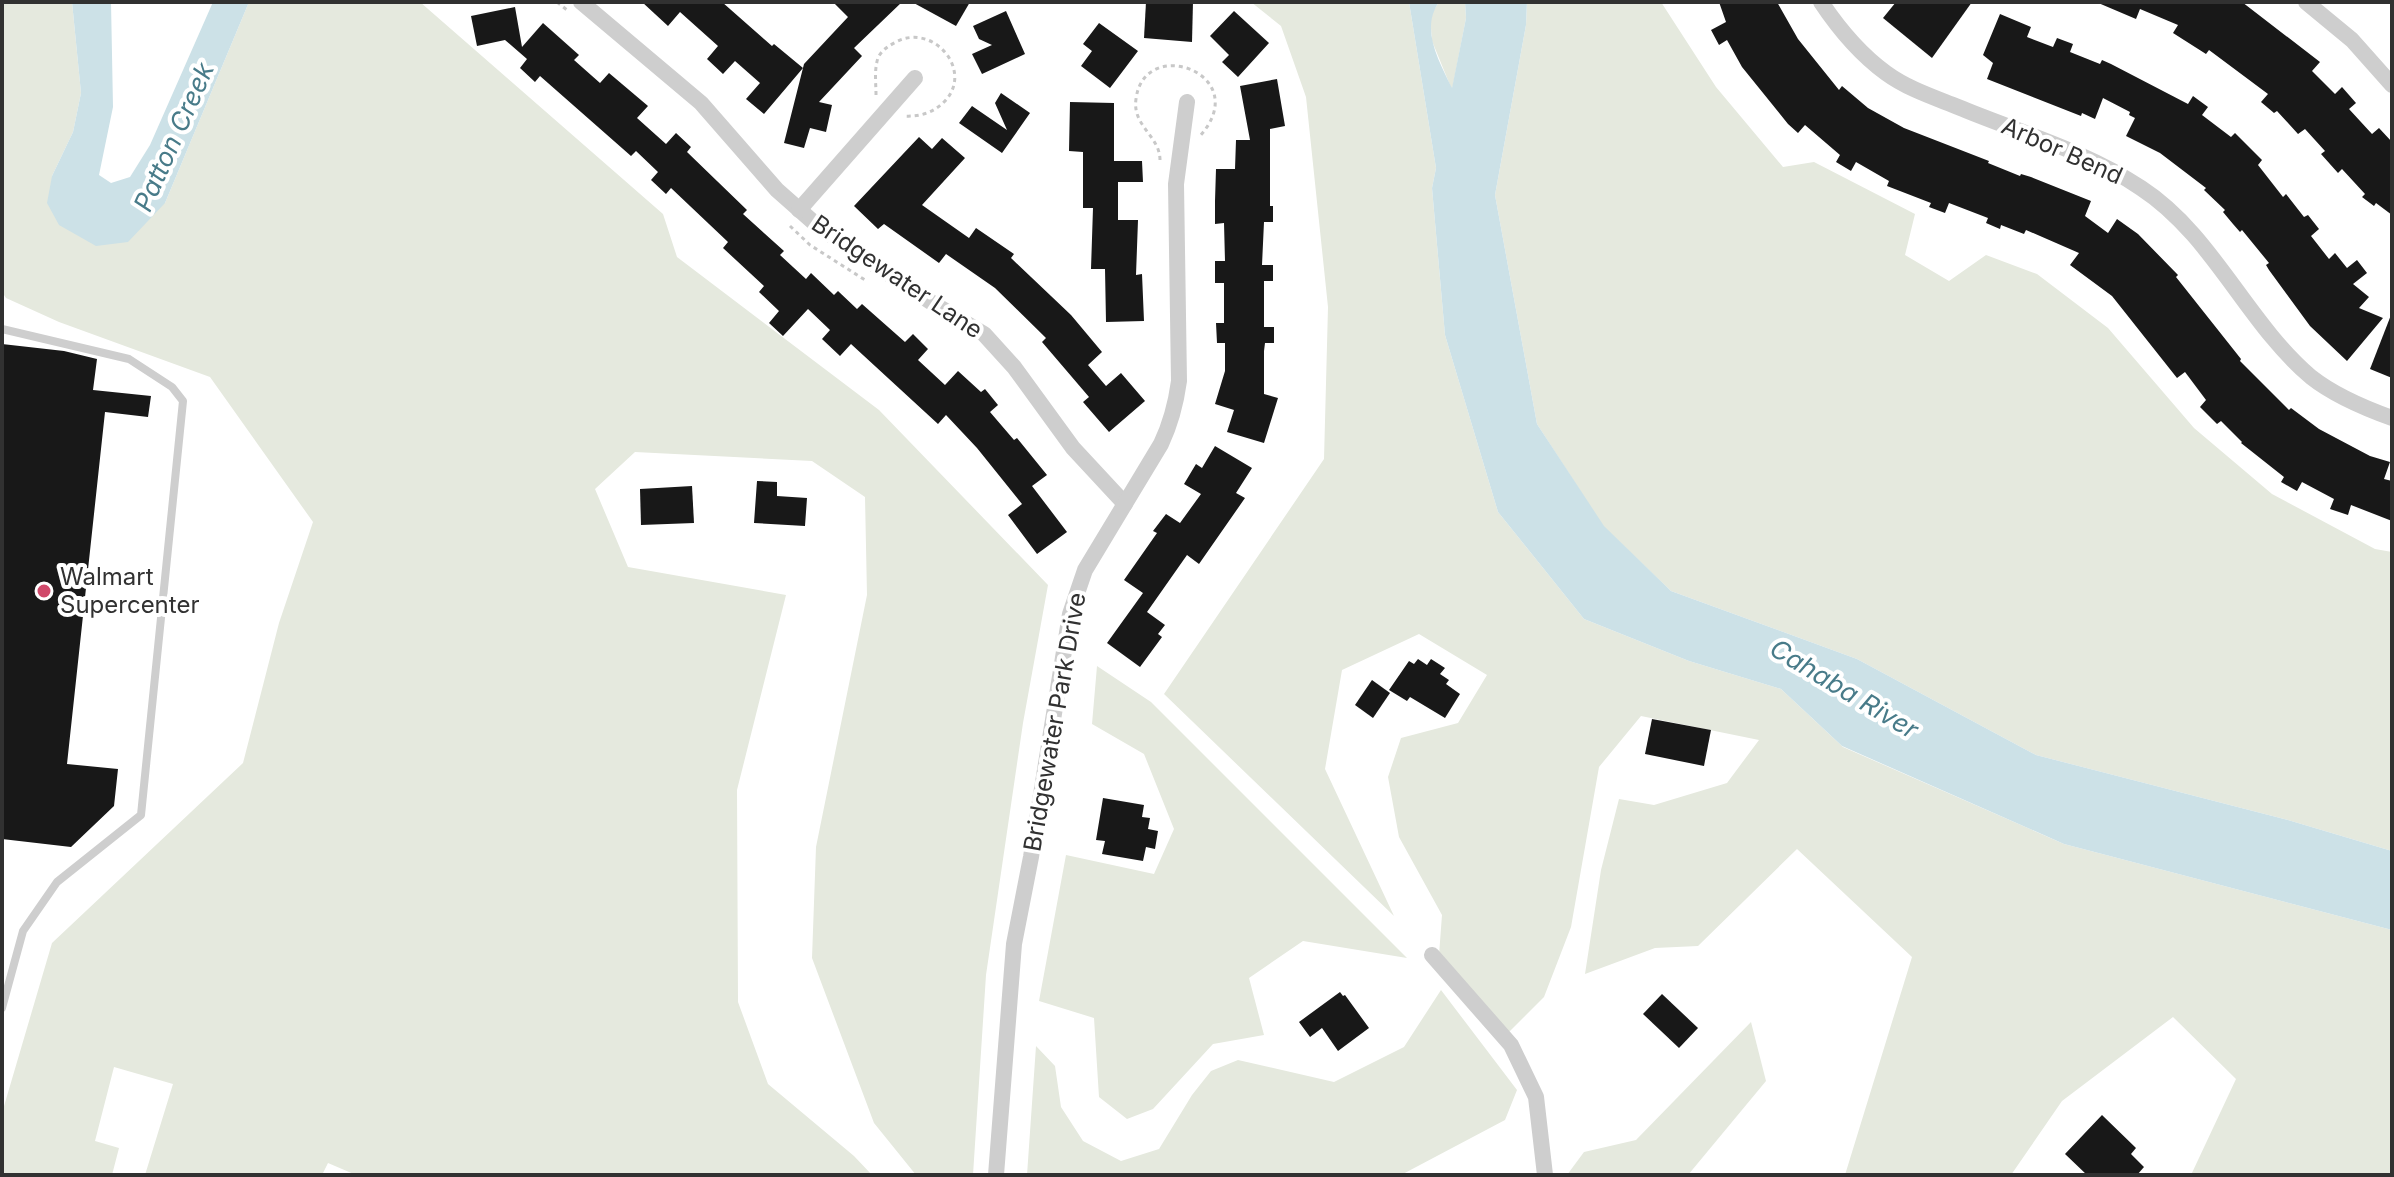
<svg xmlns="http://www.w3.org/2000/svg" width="2394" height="1177" font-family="Inter,sans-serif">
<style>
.green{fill:#e5e9de}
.water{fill:#cce1e7}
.building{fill:#181818}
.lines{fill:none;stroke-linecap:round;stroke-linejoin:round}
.path{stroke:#c8c8c8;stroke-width:3;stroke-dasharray:4 4;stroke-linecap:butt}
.lane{stroke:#cecece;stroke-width:8}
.street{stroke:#cecece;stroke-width:16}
.poi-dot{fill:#d04a6b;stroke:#fff;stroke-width:3}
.labels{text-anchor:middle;stroke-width:8;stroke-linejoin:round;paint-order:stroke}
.street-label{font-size:24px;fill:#313131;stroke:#fff}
.poi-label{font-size:24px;fill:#313131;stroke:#fff;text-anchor:start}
.water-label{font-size:26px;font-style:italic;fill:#487b89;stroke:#fff}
</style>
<rect width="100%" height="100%" fill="#fff"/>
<g class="green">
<path d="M2,2H72L81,93L73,132L52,176L165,203L249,2H420L663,214L677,257L879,410L1048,585L1023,723L986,975L973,1175H916L874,1123L812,958L816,847L867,595L865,497L812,461L635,452L595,489L628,567L786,595L737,790L738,1002L768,1084L854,1156L872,1175H356L328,1163L322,1175H145L173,1084L114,1067L95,1141L119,1148L112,1175H2V1113L52,943L243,763L279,623L313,522L210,377L59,322L6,298L2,292Z"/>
<path d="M1251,2H1409L1436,168L1432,188L1445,335L1498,512L1584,619L1689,661L1781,689L1843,747L2064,844L2392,930V1175H2191L2236,1079L2173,1017L2062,1101L2011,1175H1845L1912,957L1797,849L1698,946L1655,948L1585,974L1601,870L1619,799L1654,805L1727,783L1759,740L1641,716L1599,767L1571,927L1544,997L1508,1033L1439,955L1442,915L1399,837L1388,777L1401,738L1458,723L1487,675L1419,634L1342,670L1325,769L1394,916L1164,694L1324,459L1328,307L1306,97L1281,26Z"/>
<path d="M1439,2H1465L1466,18L1452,90L1432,41L1430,16Z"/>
<path d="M1527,2H1661L1716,87L1783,167L1814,162L1915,214L1905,255L1949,281L1986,255L2037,274L2108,328L2194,428L2272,494L2375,549L2392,552V851L2288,820L2036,755L1857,659L1671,591L1603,526L1537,424L1495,195L1526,25Z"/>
<path d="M1097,666L1151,702L1407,958L1303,941L1249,978L1264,1035L1213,1044L1153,1109L1127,1119L1099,1097L1094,1018L1039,1001L1066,855L1154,874L1174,829L1144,754L1092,724Z"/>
<path d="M1441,990L1517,1090L1505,1120L1401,1175H1027L1036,1046L1055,1066L1061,1107L1083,1141L1121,1161L1159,1149L1192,1095L1211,1071L1238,1060L1334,1082L1404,1047Z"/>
<path d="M1751,1022L1766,1081L1688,1175H1567L1584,1152L1636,1140Z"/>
</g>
<g class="water">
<path d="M72,2H111L113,107L99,175L111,183L130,177L150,145L213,2H249L165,203L128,242L96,246L59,225L47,203L52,176L73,132L81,93Z"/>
<path d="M1409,2H1439C1420,29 1439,61 1452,88L1466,18L1465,2H1527L1526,25L1495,195L1537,424L1604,526L1671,591L1857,659L2036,755L2288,820L2392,851V930L2064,844L1842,746L1781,689L1689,661L1584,619L1498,512L1445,335L1432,188L1436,168Z"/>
</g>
<g class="building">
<path d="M642,2H722L772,46L774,44L803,68L764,114L746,99L760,83L735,61L723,74L707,59L718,46L680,12L668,26Z"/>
<path d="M833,2H902L854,48L862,56L819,102L832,105L826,132L810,128L804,148L784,143L804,64L848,17Z"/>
<path d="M912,2H970L956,26Z"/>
<path d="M1146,2H1193L1192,42L1144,38Z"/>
<path d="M1719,2H1777L1798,39L1839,90L1842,86L1868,108L1904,128L1989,161L1988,163L2020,176L2021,174L2031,177L2091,201L2085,216L2108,233L2117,219L2138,234L2178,275L2176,277L2241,359L2240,361L2289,410L2291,408L2319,429L2370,456L2390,462L2384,479L2392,481V521L2351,505L2348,515L2330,509L2334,499L2302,482L2297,491L2281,482L2284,477L2241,443L2242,442L2221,421L2217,424L2200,407L2206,400L2185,372L2177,378L2112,296L2070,265L2079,253L2026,230L2024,234L2001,225L2000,229L1986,223L1988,218L1949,203L1945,213L1929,207L1931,203L1887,186L1889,181L1856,162L1851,171L1836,162L1840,155L1805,125L1798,133L1788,124L1742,67L1727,40L1719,45L1711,30L1726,22Z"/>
<path d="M1896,2H1972L1932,58L1883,18Z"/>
<path d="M2096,2H2242L2320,62L2312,71L2335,94L2342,87L2356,103L2349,109L2372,134L2379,128L2392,142V215L2376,203L2374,206L2362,197L2365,194L2342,169L2338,173L2321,154L2325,151L2305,129L2298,134L2277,111L2274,113L2261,102L2268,94L2209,50L2206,54L2173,33L2178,25L2140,9L2136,19Z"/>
<path d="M515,7L522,47L543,23L579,55L574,60L600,83L609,73L648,106L637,118L666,144L676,133L691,147L687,152L747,210L743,214L784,251L780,255L806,279L811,273L834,295L838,291L857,309L862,304L905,342L913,334L928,349L918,360L945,385L958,371L981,392L985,389L998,405L990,412L1014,440L1017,438L1047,475L1032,486L1067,532L1037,554L1008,515L1022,504L977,448L946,415L938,424L851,344L840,356L822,339L830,330L808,309L783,336L769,323L779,311L759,292L764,286L723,248L728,242L671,188L666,194L651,180L658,172L636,151L631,156L540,76L535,82L520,68L527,59L505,40L477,46L471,16Z"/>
<path d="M1006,11L1025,54L982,74L972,54L992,45L979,39L973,26Z"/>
<path d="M1234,11L1269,43L1238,77L1222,62L1229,55L1210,36Z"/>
<path d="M2000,14L2031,27L2027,37L2053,47L2057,38L2073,44L2070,52L2100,64L2102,60L2111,64L2188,104L2193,96L2208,107L2202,115L2231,137L2235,133L2262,160L2258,165L2283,197L2286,194L2304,217L2308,215L2319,229L2311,236L2329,259L2335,253L2347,268L2357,260L2367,273L2353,284L2369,297L2359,308L2383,318L2347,361L2310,326L2269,270L2266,265L2269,263L2242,230L2240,232L2233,224L2223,212L2225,210L2204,190L2206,188L2160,153L2126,136L2135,118L2129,115L2130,112L2103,98L2095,119L2082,113L2081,116L1987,79L1993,63L1983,55Z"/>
<path d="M1099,23L1138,51L1110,88L1081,66L1092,51L1083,44Z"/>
<path d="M1277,79L1285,126L1270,129V206H1273V222H1264L1262,265H1273V281H1264V327H1274V343H1265L1264,351V394L1278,398L1264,443L1227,432L1234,410L1215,404L1225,371V343H1217L1216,323H1224V283H1215V261H1225L1224,223L1215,224V201L1216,169H1235L1236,140H1250L1240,86Z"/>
<path d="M1001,93L1030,113L1002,153L959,123L972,106L1007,130L995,103Z"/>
<path d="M1070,102L1114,103V161H1142L1143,182H1118V220H1138L1136,275L1142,274L1144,321L1106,322L1105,269H1091L1093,208H1083V152L1069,151Z"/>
<path d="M919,137L932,149L942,138L965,158L922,205L969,238L976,228L1014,254L1011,258L1071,315L1102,352L1088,365L1106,386L1121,373L1145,401L1109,432L1083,402L1089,397L1042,342L1046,338L995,288L946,254L939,263L884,224L878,229L854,206Z"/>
<path d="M2391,315H2392V378L2370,369Z"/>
<path d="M2,344L64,351L97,359L93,390L151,396L148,417L105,412L67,764L118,769L114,806L71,847L2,839Z"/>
<path d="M1215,446L1252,468L1236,493L1245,498L1199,564L1187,555L1147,612L1165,625L1158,634L1162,637L1140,667L1107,643L1143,593L1124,580L1157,533L1153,531L1166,514L1180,523L1201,494L1184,484L1196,464L1202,468Z"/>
<path d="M757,481L777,482V496L807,498L805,526L754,523Z"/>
<path d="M692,486L694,523L641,525L640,489Z"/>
<path d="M1418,659L1427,665L1431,659L1445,668L1440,674L1449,680L1446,684L1460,694L1445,718L1410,697L1407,701L1389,690L1409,661L1414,664Z"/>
<path d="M1372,680L1390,693L1373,718L1355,705Z"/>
<path d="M1652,719L1711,730L1704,766L1645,754Z"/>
<path d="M1103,798L1144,805L1142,817L1150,818L1148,829L1158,831L1155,849L1146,847L1143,861L1102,854L1105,841L1096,840Z"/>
<path d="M1340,992L1343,996L1345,995L1369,1028L1338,1051L1322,1028L1310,1037L1299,1022Z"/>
<path d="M1662,994L1698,1028L1679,1048L1643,1014Z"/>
<path d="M2102,1115L2136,1148L2131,1154L2144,1167L2137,1175H2087L2065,1154Z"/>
</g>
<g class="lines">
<g class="path">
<path d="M557,2L567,10"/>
<path d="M876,95C876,83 874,70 878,58C881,51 888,46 896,42C933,22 975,71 944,102C933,113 919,117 904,116"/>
<path d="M1160,160C1160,136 1132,126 1136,99C1144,34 1255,74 1200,136"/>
<path d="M790,226L810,245L865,280"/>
</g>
<path class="lane" d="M2,329L129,359L172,387L183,401L141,815L57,882L23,931L2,1008"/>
<g class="street">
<path d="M581,2L701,103L777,190L820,228L931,302L984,334L1014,367L1073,448L1125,504"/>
<path d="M1821,2C1839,29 1860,54 1886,73C1908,89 1933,97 1958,107C2018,132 2086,151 2141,188C2213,235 2246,322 2311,377C2335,396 2364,408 2392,418"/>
<path d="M2306,2L2352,40L2392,85"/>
<path d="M799,210L915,78"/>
<path d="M1432,955L1511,1045L1536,1097L1545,1175"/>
<path d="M996,1175L1014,944L1031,857L1070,614L1085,570L1161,444C1171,423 1176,403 1179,381L1176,184L1187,102"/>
</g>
</g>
<circle class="poi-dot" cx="44" cy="591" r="8"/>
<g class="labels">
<g class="street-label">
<text transform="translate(2062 151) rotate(24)" y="8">Arbor Bend</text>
<text transform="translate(897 277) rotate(34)" y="8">Bridgewater Lane</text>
<text transform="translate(1055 722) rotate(-80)" y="8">Bridgewater Park Drive</text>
</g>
<g class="poi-label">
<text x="60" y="585">Walmart<tspan x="60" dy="28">Supercenter</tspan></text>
</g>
<g class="water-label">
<text transform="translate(174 137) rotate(-66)" y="9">Patton Creek</text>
<text transform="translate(1844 689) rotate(31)" y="9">Cahaba River</text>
</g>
</g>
<rect width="2394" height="1177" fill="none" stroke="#313131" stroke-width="8"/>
</svg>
